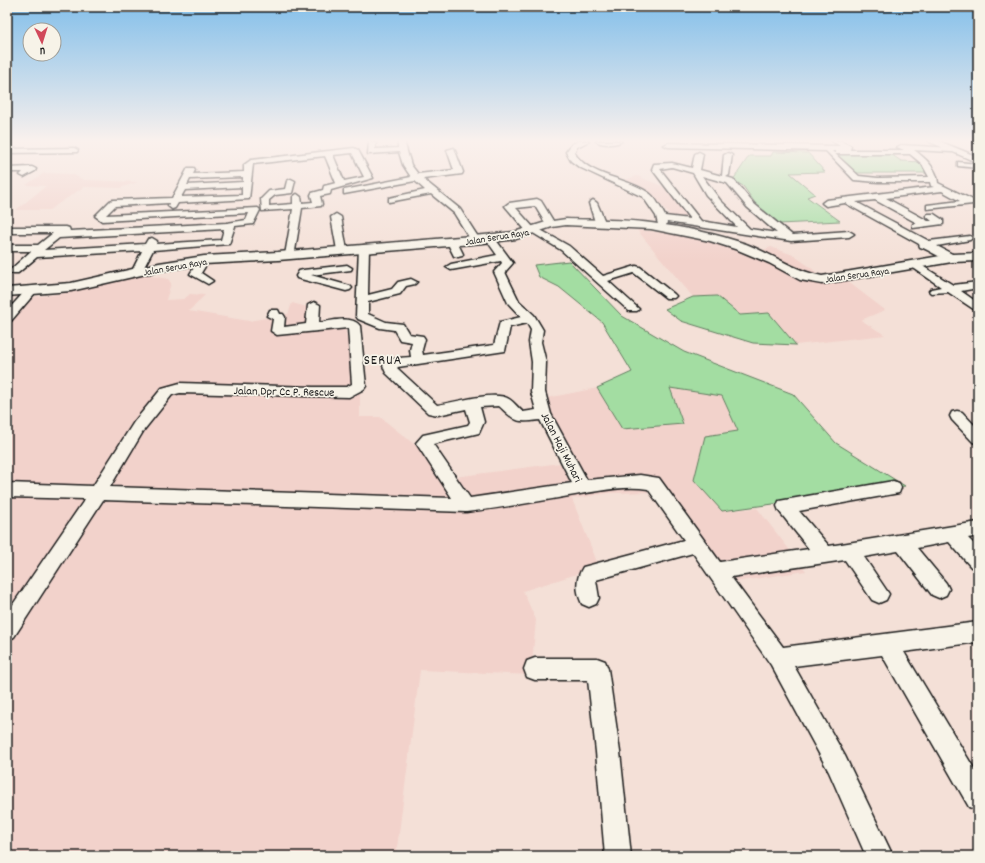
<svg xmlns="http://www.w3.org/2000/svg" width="985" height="863" font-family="Dekko,sans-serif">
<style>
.built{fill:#f2d2cb}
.green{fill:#a3dda2;stroke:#607c5f}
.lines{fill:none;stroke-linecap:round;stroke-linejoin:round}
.minor-casing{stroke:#1c1c1c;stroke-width:3}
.major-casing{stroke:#1c1c1c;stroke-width:3}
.minor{fill:#f7f3e8;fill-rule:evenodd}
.major{fill:#f7f3e8;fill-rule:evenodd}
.labels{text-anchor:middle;stroke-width:3.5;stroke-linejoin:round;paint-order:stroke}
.far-street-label{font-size:10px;fill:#1c1c1c;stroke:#f7f3e8}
.street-label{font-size:12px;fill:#1c1c1c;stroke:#f7f3e8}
.quarter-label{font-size:14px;letter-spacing:1px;fill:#1c1c1c;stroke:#f7f3e8}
</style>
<rect width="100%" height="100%" fill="#f4e0d7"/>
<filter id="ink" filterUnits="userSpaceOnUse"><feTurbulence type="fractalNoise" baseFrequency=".025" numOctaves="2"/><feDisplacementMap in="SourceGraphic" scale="8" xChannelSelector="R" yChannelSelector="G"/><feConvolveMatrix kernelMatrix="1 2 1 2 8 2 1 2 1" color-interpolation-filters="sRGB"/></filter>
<g filter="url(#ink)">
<g class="built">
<path d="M44,173L72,174L84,180L138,182L120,188L84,187L49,210H16L46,186L26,185Z"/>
<path d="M637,176L672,190L691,217H671L652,194L621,181Z"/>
<path d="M637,230L671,233L708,241L751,255L771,247L793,255L810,267L824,280L843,278L885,310L861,320L885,335L796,345L769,313L740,315L717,296L693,297Z"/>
<path d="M145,275L168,279L171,283L166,300L184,299L190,294L205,295L189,311L249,321L288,314L292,303L311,308L310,332L345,328L360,392V417H380L419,448L447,478L568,462L542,399L597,388L623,429L683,424L670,388L722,396L738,431L722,511L757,508L806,571L721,584L657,492L609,493L572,499L599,567L523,591L536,620L531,675L420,670L396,856H7V321L30,297L60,294Z"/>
</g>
<g class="green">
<path d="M773,152L808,153L825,172L790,173L815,194L807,197L840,221L779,224L758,207L743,186L733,180L749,156H771Z"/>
<path d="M828,152H888L901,161L923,162L933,173H849Z"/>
<path d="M569,261L622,316L684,352L793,394L836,443L905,486L722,511L694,480L705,436L738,431L722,396L670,388L683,424L622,429L597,388L632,372L602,322L559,287L539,277L534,265Z"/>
<path d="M717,296L740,315L769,313L796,345L753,343L681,321L665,309L693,297Z"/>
</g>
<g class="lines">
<g class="minor-casing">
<g id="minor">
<path d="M369,141L376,142L375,149L398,148V141H404L411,165L418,174L454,170L447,150L454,148L463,172L462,174L423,179L460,209L480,240L478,242H472L454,213L431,194L389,202V198L425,190L415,181L344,194V190L411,177L403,165L399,152L368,154Z"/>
<path d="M578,141H589L577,147L574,152C588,177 627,177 649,193C656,198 661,208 665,216L690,219L652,169L654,164L672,163L692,168L695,154L699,152L703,154L700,170L722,176L724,155L728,153L732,155L729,175L726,177L733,179L753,203L792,235L849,231L854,234L849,237L791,241L667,222L665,229H659L656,216L643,197L579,167L571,161L566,152L572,144ZM672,167L693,173L706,195L737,227L701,221L660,169ZM702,176L727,183L747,207L777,233L750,229L720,200Z"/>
<path d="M596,141H622C616,145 602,145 596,141Z"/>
<path d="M832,141H841L851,146L850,150H904L897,147L901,145L955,148L956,150L952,152L914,150C925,158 937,168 938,183L973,200V204L927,209V205L960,201L942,191L886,198L928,221H932L926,216L928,214H934L943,220V224L913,228V224L917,223L875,200L856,202L929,241L970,236L972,238L970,240L937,246L956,256L957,258L956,260C945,263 931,250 920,247L919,244L845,203L826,206L822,203L826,200L934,187L931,186L930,182H878L854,180L826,151L668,147L664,145L668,143L840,146ZM832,151H835V154H910L922,164L929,177L878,178L859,176Z"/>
<path d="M74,148L78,150L77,152L7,153V149Z"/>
<path d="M354,148L358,150L373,178L331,190L330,194L320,196L322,204L321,206L302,208L294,257H286L285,255L293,209L262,211L261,199L269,191L285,189L287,181L291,179L295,181L292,193L275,195L269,200V206L293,204V197L297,194L301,197L302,203L313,202L311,195L312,193L323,190L324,186L336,183L325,156L253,164L249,199L178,203L175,208L172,209L168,206L169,203L115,206L106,215L258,208L260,210L253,224L235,226L229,244L153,250L141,273L136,276L131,273L142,251L37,257L18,273H10L9,271L31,251H7V245H38L53,233H7V227H66L69,228L70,231L227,223L246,220L249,213L102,221L95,216L110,201L113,200L172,198L188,168H194L195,170L193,174L244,172V165L251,160ZM352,153L364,177L344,181L333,155ZM243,177V182L187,185L190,179ZM242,187V195L181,197L185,190ZM224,229L221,240L156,244L157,241L152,238L148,239L145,244L44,250L59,238Z"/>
<path d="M958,162L978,164V168L958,166Z"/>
<path d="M32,167L36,169L35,171L24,177L20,175L23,172H7V168Z"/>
<path d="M537,199L541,201L555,224L553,226H547L535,206L516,208L533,227L537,228L569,246L603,276L636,266L640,267L674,294L676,296L674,298H666L634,273L608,281L639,309L637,311H629L561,250L533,233H528L505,206L509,203Z"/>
<path d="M593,200L597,203L605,222L603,224H597L595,222L589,203Z"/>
<path d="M336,214L341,217L347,250L342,253L337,250L331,217Z"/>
<path d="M490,235L493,236L513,263L505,272L519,301L534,315L543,330L541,342L546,362L545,392L551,414L587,480L640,475L659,478L720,562L809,549L779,511L777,506L779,501L893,481L899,483L901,488L899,493L799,511L829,546L978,522V536L968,538L978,548V569L971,567L949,542L917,548L946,583L949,589L946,595L939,598L932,595L898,551L864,557L889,594L886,600L879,603L872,600L845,560L731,577L783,647L978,622V642L904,652L978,775V810L969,807L882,655L794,666L845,756L893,856H866L829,772L771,665L693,553L596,580L599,598L596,604L589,607L582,604C576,591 575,580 583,567L684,540L648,489C623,485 594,492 569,496C535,502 501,508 466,512L103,500L14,637L7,640V613L85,499L7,497V483L93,486L134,422L162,388L180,383L313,387H346L352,384L348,328L277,335L271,331L273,319L267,316L270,310H278L280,314H283L285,317L284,327L306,324L308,305L314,302L320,305L319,323C331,321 352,315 360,326L366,386L364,389L349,397L180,393L172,395L144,430L110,487L452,498L416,443L423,435L468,425L470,422L466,409L438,415L428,413L386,373L383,366C389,357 402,358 411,357L410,350L412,342L400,340L394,330L380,328L358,319L356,316L359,248L364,245L369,248L368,295L392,289L398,282L411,279L417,282L415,284L406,286L400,294L368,302V314L386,322L403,324L409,334L423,336L425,339L422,350L423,355L494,345L500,322L521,317L508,303L494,272L502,263L501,261L451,270L446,267L451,264L497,255L485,238ZM527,323L531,330L529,342L532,362L531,392L536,410L523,412C518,408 514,402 509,399C495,390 454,403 437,405L397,368L398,367L505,351L510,327ZM499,406C517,422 515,423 540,420L572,483L470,498L433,444L479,433L484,422L480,407Z"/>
<path d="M452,239L456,240L463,254L462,256L458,257L454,256L447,242Z"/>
<path d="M204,257L209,260L201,273L213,281L208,284L190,274L200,258Z"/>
<path d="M916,262L953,285L978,282V288L961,291L978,303V312L948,292L931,293L929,291L931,289L941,287L912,267L911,265Z"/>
<path d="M347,265L352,268L351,270L311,275L350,286L352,288L350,290L346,291L297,278L296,276L299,271L303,270Z"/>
<path d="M31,288L35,289L37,291L35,293L11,321L7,322V311L27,289Z"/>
<path d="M957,411L962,412L978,429V444L973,442L952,420L950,416L952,412Z"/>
<path d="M535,658H597L605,661L608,669L620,752L631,856H605L596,752L588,680H535L527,677L524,669L527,661Z"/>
</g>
</g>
<g class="major-casing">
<g id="major">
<path d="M928,141H939L978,157V163Z"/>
<path d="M566,219C594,220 623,219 651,223C683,227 717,234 746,244C772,254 795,271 822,276L952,254L978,253V261L952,262L822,284L800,280L769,263L738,250L710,241L651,229L566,225L552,227L516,239L484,243L278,260L204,264L159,271L71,291L7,296V288L71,283L159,263L204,256L278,252L484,235L514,232L546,222Z"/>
</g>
</g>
<use href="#minor" class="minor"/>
<use href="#major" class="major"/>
</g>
</g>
<linearGradient id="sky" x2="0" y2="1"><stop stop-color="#83bfea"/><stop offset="0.54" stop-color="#faf1ed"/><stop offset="1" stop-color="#faf1ed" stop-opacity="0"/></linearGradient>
<rect width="985" height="261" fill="url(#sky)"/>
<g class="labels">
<g class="far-street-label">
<text transform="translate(497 236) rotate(-9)" y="4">Jalan Serua Raya</text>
<text transform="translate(175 266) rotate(-10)" y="4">Jalan Serua Raya</text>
<text transform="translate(857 274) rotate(-8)" y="4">Jalan Serua Raya</text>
</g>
<g class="street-label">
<text transform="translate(284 391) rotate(1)" y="4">Jalan Dpr Cc P. Rescue</text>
<text transform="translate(562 447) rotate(63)" y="4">Jalan Haji Muhari</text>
</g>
<g class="quarter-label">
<text x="383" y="364">SERUA</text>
</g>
</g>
<rect width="985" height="863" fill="none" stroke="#f7f3e8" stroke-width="24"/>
<rect x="12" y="12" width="961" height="839" fill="none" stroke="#1c1c1c" stroke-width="1.5" filter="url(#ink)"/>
<g transform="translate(42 42) rotate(176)"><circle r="19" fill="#f7f3e8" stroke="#9f9d96"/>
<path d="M0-3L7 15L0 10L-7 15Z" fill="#d1495b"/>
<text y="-6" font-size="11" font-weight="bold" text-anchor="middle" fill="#1c1c1c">U</text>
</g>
</svg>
